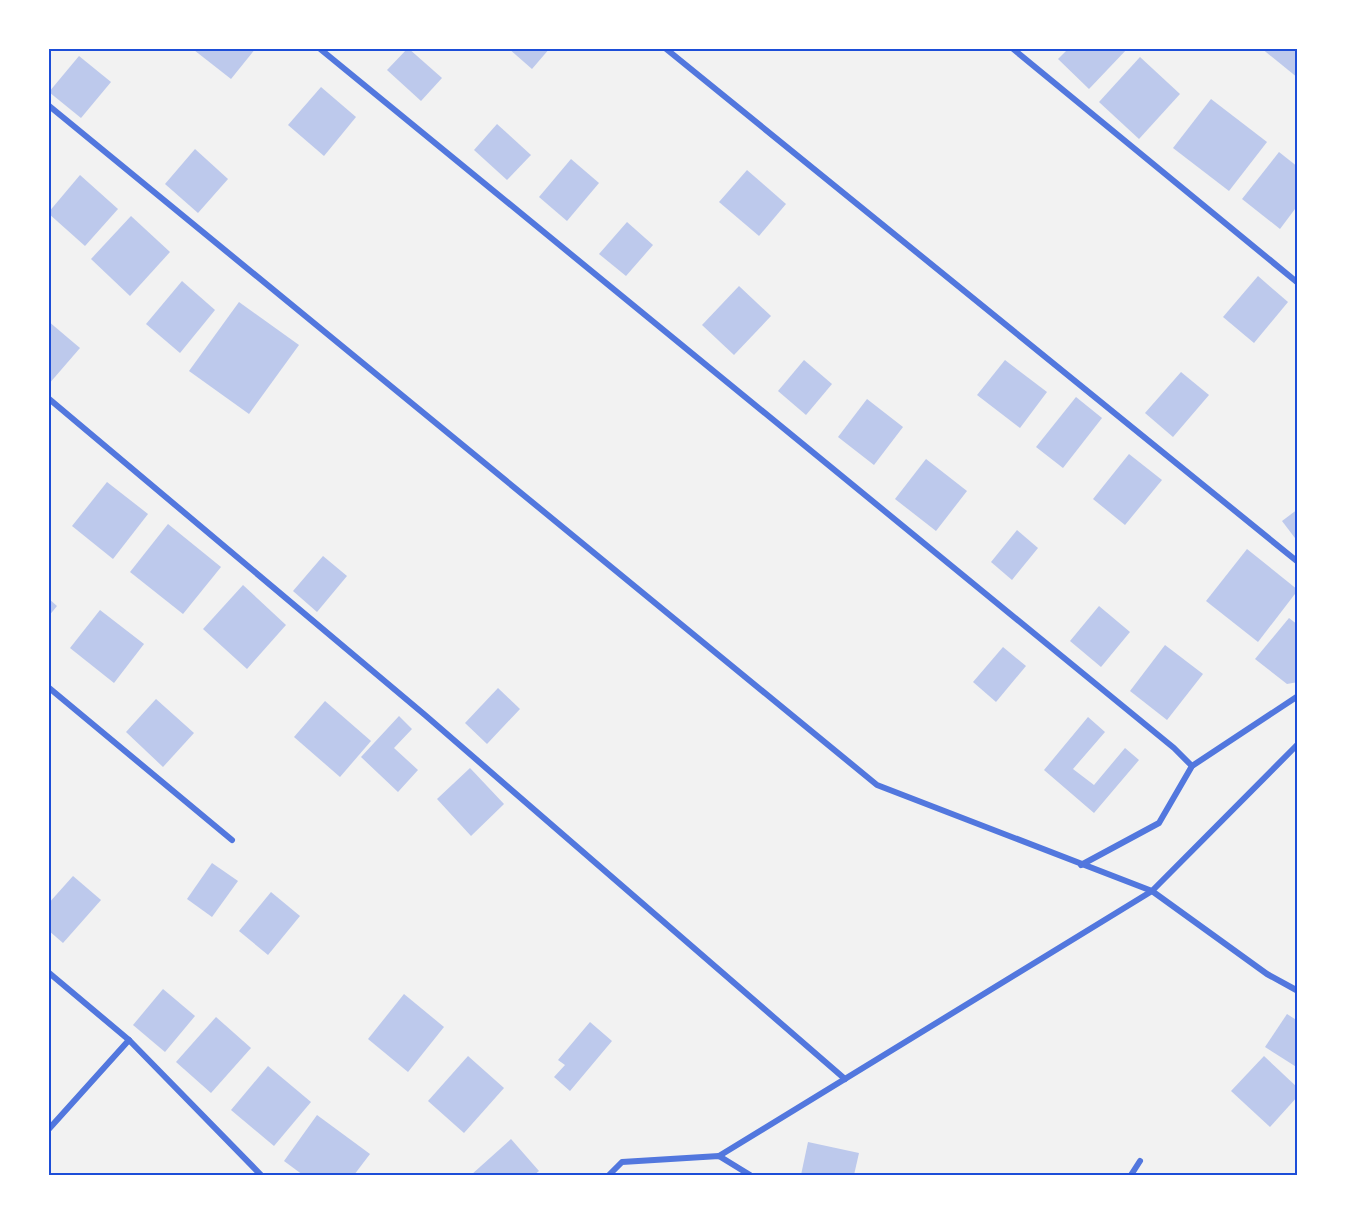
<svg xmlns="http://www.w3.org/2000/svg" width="1346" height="1223" font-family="'Golos Text',sans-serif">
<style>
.building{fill:#bdc9ec}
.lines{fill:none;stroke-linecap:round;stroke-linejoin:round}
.minor{stroke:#5277de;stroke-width:6}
.neatline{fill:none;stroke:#1d4ed8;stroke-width:2}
</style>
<rect width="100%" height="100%" fill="#f2f2f2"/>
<g class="building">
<path d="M195,48H256L231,79L194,50Z"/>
<path d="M408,48L442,78L421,101L387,70Z"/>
<path d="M508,48H550L532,69Z"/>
<path d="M1069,48H1128L1089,89L1058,59Z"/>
<path d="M1261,48H1298V78Z"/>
<path d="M79,56L111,82L81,118L49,92Z"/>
<path d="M1140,57L1180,94L1139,139L1099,102Z"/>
<path d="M321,87L356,117L324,156L288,125Z"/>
<path d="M1211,99L1267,142L1229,191L1173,148Z"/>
<path d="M497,124L531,155L507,180L474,150Z"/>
<path d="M195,149L228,179L198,213L165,184Z"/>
<path d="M1279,152L1298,167V205L1280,229L1242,199Z"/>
<path d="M571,159L599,183L567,221L539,197Z"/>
<path d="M747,170L786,204L759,236L719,202Z"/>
<path d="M80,175L118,209L85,246L48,213Z"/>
<path d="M131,216L170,252L130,296L91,259Z"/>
<path d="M627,222L653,245L626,276L599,254Z"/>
<path d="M1258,276L1288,302L1254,343L1223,317Z"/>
<path d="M182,281L215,310L180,353L146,324Z"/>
<path d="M739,286L771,316L734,355L702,325Z"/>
<path d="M239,302L299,345L249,414L189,371Z"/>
<path d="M48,321L80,348L48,385Z"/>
<path d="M804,360L832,384L806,415L778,391Z"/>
<path d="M1005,360L1047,392L1020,428L977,395Z"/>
<path d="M1181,372L1209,395L1173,437L1145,413Z"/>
<path d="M1076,397L1102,418L1063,468L1036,447Z"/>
<path d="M867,399L903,427L874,465L838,437Z"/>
<path d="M1129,454L1162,480L1125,525L1093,499Z"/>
<path d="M926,459L967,491L936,531L895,499Z"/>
<path d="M107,482L148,514L113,559L72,526Z"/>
<path d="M1298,509V542L1282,521Z"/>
<path d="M168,524L221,567L183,614L130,572Z"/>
<path d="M1017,530L1038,548L1012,580L991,562Z"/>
<path d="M1247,549L1298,590L1258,642L1206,601Z"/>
<path d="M323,556L347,576L317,612L293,591Z"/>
<path d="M243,585L286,625L247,669L203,629Z"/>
<path d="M48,598L57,606L48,617Z"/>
<path d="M1099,606L1130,632L1101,667L1070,641Z"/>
<path d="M100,610L144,644L114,683L70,648Z"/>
<path d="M1289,618L1298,625V682L1287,684L1255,659Z"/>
<path d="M1165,645L1203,674L1167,720L1130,691Z"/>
<path d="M1003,647L1026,666L996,702L973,682Z"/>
<path d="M498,688L520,709L487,744L465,723Z"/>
<path d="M156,699L194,733L163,767L126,732Z"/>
<path d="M325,701L371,741L340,777L294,737Z"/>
<path d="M399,716L412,729L394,748L418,770L398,792L361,757Z"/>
<path d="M1088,717L1105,732L1073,769L1094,785L1125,748L1139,760L1094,813L1044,770Z"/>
<path d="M470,768L504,804L471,836L437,799Z"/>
<path d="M212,863L238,881L212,917L187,899Z"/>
<path d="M73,876L101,900L63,943L48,930V904Z"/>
<path d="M271,892L300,916L268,955L239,931Z"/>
<path d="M163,989L195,1016L165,1052L133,1025Z"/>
<path d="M404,994L444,1027L408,1072L368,1039Z"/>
<path d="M1287,1014L1298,1021V1068L1265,1047Z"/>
<path d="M216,1017L251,1048L211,1093L176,1062Z"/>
<path d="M590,1022L612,1041L570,1091L554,1077L565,1065L558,1060Z"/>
<path d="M468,1056L504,1088L464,1133L428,1101Z"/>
<path d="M1264,1056L1298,1088V1096L1270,1127L1231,1091Z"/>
<path d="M268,1066L311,1102L274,1146L231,1110Z"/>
<path d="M317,1115L370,1154L354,1175H303L284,1161Z"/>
<path d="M511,1139L539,1171L534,1175H471Z"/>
<path d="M808,1142L859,1153L854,1175H801Z"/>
</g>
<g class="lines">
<g class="minor">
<path d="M319,48L1174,748L1192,766"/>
<path d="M665,48L1298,562"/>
<path d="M1012,48L1298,283"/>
<path d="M48,105L877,785L1152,891L1267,974L1298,991"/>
<path d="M48,398L425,715L845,1079"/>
<path d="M48,687L232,840"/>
<path d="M1081,865L1159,823L1192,766L1298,696"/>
<path d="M48,972L129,1040L261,1175"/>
<path d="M48,1130L129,1040"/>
<path d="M719,1156L1152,891L1298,744"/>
<path d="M609,1175L622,1162L719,1156L750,1175"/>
<path d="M1131,1175L1140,1161"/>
</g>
</g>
<rect width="1346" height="1223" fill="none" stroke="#ffffff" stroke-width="99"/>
<rect x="50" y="50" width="1246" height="1124" class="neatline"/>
</svg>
